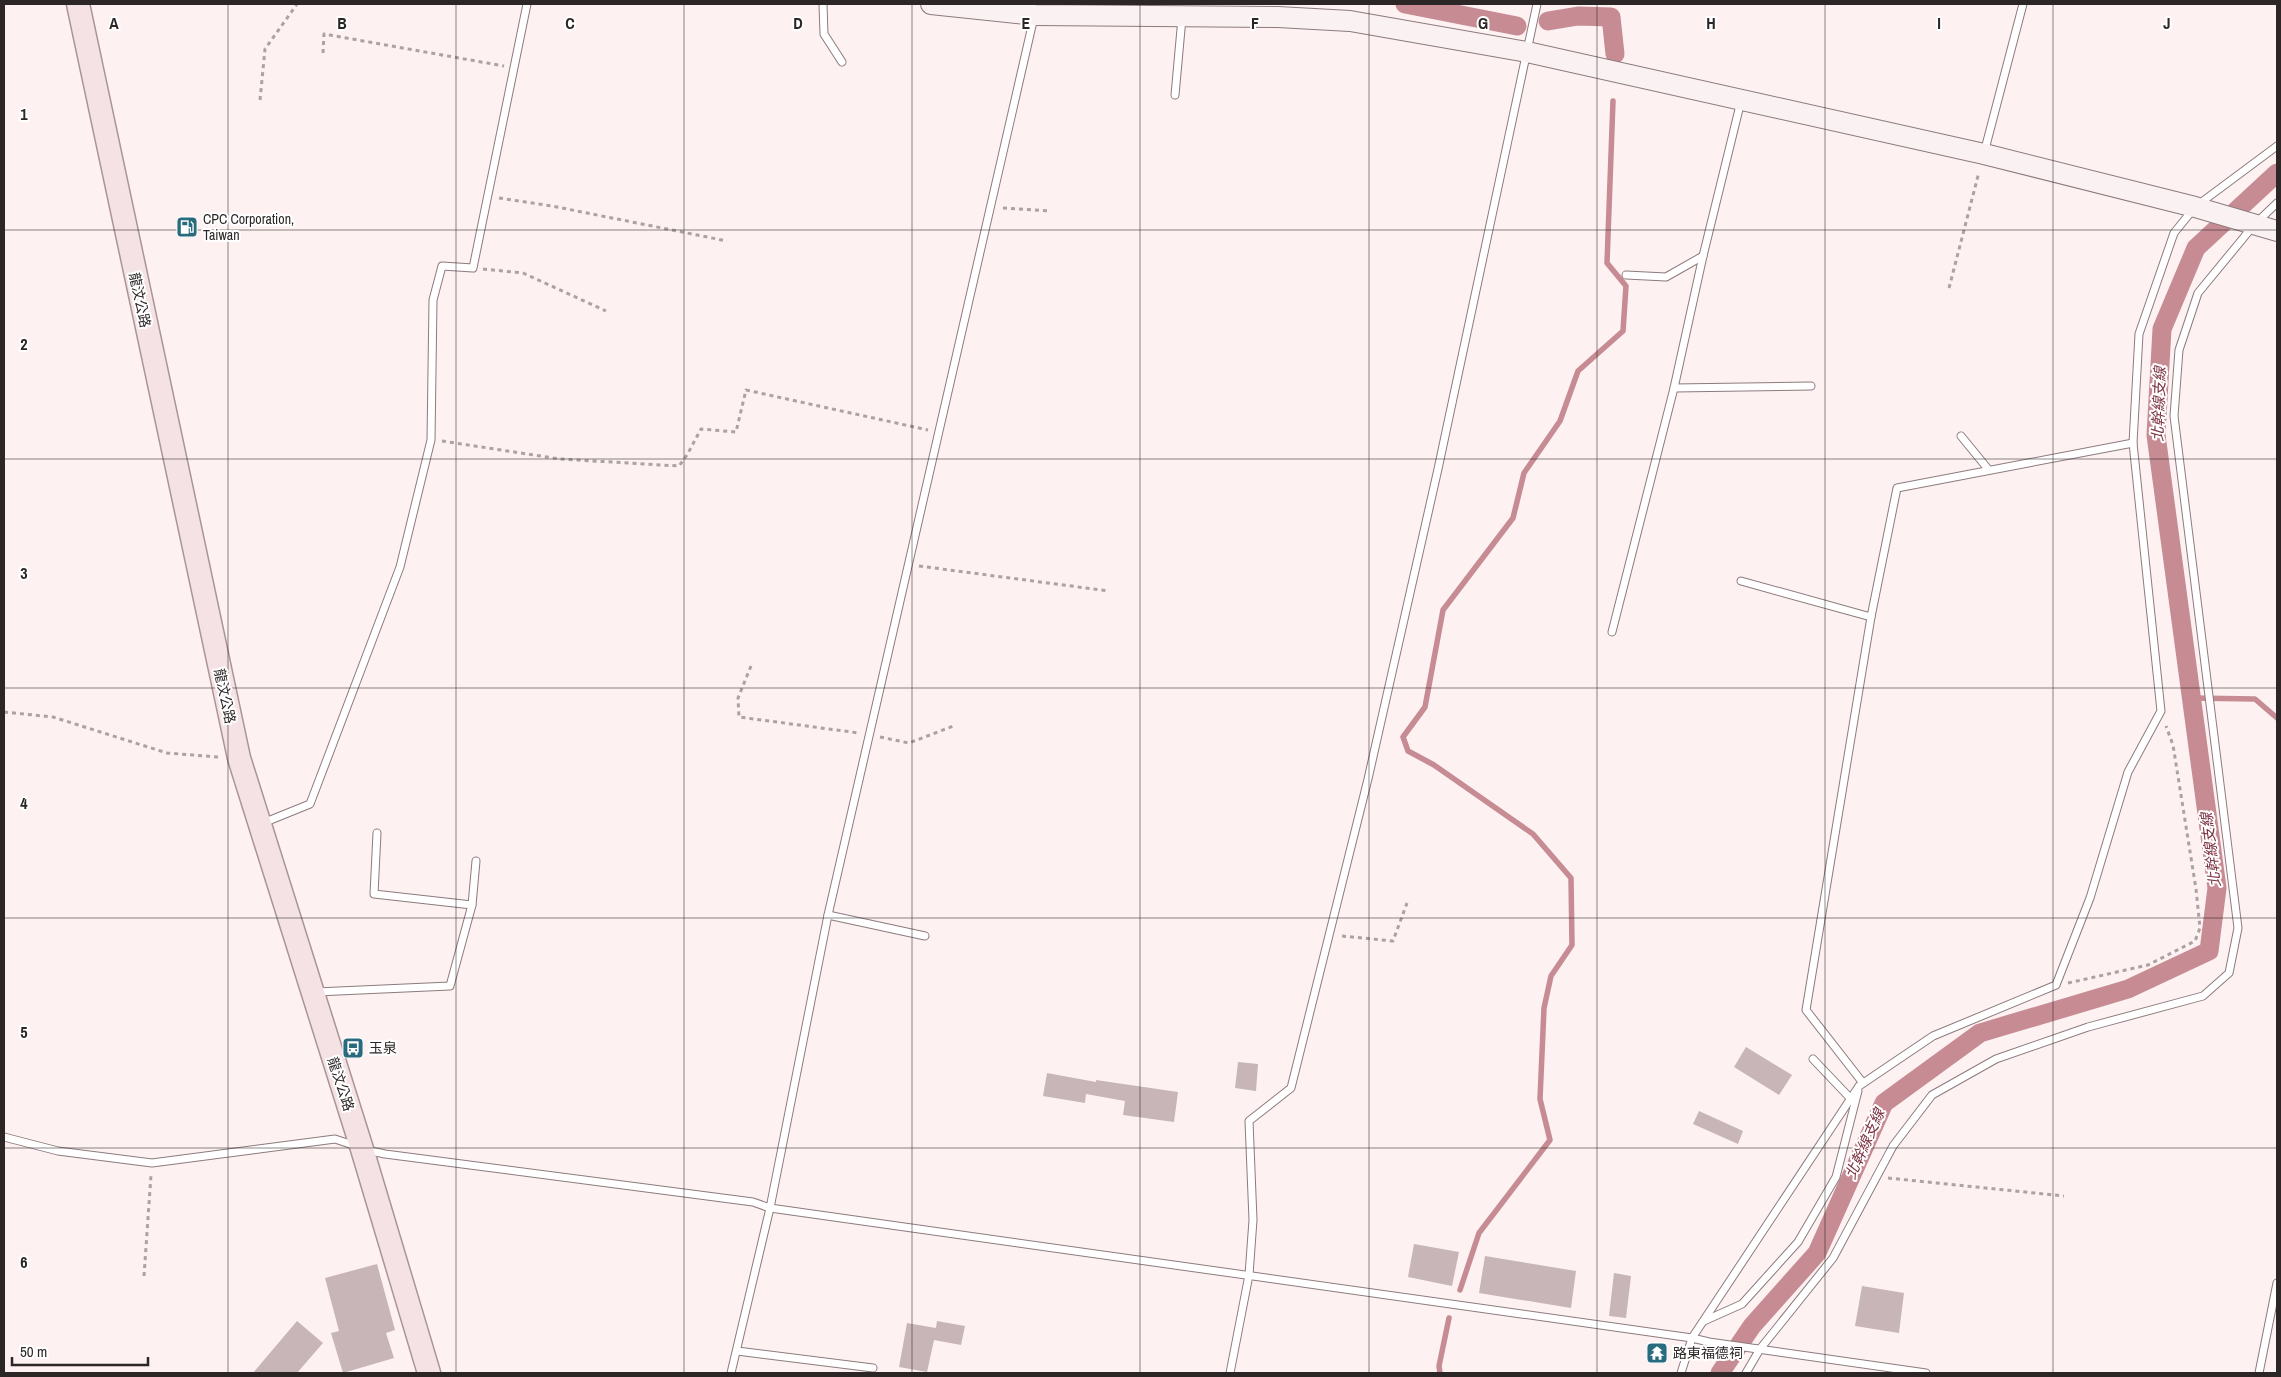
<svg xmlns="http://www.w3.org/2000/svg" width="2281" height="1377" font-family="'Archivo Narrow','Noto Sans TC',sans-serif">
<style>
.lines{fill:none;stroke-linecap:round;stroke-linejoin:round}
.stream{stroke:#c68b93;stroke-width:5.5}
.canal{stroke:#c68b93;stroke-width:19}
.building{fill:#c8b5b7}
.lane-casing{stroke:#8d7b7d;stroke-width:9}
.secondary-casing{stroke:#8d7b7d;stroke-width:22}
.primary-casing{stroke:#aa9496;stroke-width:25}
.path{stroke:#aca2a2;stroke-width:3;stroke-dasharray:4 4;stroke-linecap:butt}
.lane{stroke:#fff;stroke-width:7}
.secondary{stroke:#faf1f2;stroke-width:20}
.primary{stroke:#f4e2e4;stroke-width:22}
.grid{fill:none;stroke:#2d2626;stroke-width:1;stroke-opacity:0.55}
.labels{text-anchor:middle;stroke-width:4;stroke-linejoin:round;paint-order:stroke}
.poi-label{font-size:14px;fill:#2d2626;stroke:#fff;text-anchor:start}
.street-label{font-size:14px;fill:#2d2626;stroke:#fff}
.water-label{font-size:15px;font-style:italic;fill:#7b3241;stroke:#fff}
.grid-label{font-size:16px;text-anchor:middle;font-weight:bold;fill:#2d2626;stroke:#fff;stroke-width:4;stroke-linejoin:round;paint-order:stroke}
</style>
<rect width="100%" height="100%" fill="#fdf1f2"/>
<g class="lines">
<g class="stream">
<path d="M2191,698L2255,699L2277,718"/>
<path d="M1460,1290L1479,1233L1550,1140L1540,1099L1544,1008L1551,976L1572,945L1571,878L1533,834L1434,765L1408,751L1403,737L1425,707L1443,610L1513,518L1524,473L1560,421L1578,371L1623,331L1626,286L1607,263L1613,101"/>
<path d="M1440,1373L1439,1366L1449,1318"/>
</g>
<g class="canal">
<path d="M1405,4L1517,26"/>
<path d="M1548,21L1578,16L1611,17L1615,54"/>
<path d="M1720,1373L1752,1326L1817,1253L1884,1103L1980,1033L2128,989L2209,951L2217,888L2156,435L2162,329L2196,248L2277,173"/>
</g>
</g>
<g class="building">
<path d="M1746,1047L1792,1075L1779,1095L1734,1067Z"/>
<path d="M1238,1062L1258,1064L1256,1091L1235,1088Z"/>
<path d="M1047,1073L1096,1082V1080L1178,1092L1174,1122L1123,1115L1125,1101L1086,1094L1085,1103L1043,1096Z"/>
<path d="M1699,1111L1743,1131L1738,1144L1693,1124Z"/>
<path d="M1414,1244L1459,1252L1452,1286L1408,1277Z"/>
<path d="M1485,1256L1576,1271L1571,1308L1479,1293Z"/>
<path d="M377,1264L395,1330L386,1333L394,1358L343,1373L331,1333L339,1331L325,1278Z"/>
<path d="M1614,1273L1631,1276L1626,1318L1609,1316Z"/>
<path d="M1862,1286L1904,1293L1899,1333L1855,1326Z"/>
<path d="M297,1321L323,1343L297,1373H253Z"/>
<path d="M937,1321L965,1326L961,1345L934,1340L927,1372L899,1367L907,1323L936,1328Z"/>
</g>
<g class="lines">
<g class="lane-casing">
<g id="lane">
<path d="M823,4L824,34L842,62"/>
<path d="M1175,95L1182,18"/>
<path d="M1984,153L2023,4"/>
<path d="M1626,275L1666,277L1703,256"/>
<path d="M1674,388L1811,386"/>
<path d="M1961,436L1988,469"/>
<path d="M1741,581L1871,617"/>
<path d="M1612,632L1674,388L1703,256L1741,101"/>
<path d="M263,823L310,804L400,567L431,440L433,300L442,266L473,268L527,4"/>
<path d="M377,833L374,894L472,905"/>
<path d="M828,915L925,936"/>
<path d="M316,992L450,986L472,905L476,861"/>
<path d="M1813,1059L1851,1099"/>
<path d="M1863,1083L1806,1010L1871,617L1897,488L2133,443"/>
<path d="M4,1137L58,1151L152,1163L335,1139L356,1146"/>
<path d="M366,1150L385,1154L753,1202L770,1208L1692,1338L1709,1342L1926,1373"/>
<path d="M1704,1321L1742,1304L1798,1242L1836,1177L1858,1091"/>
<path d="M737,1351L873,1368"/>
<path d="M731,1373L770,1208L828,915L1034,17"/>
<path d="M1230,1373L1249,1275L1253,1220L1249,1121L1291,1088L1368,779L1438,469L1537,4"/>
<path d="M1681,1373L1692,1338L1859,1086L1933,1036L2056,985L2090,898L2128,772L2161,711L2133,443L2139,334L2174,233L2195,207L2277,146"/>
<path d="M1746,1373L1760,1349L1833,1258L1893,1146L1932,1095L1996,1059L2088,1027L2203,996L2229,973L2238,928L2174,416L2179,350L2198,293L2254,225L2277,203"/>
<path d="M2259,1373L2277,1283"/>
</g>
</g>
<g class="secondary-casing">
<path id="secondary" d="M931,4L1035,15L1278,17L1350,21L1527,52L1984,154L2195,207L2277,231"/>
</g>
<g class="primary-casing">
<path id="primary" d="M78,4L239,758L362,1149L429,1373"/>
</g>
<g class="path">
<path d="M323,53L324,34L504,66"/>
<path d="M260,100L265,49L297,4"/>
<path d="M499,198L552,206L727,241"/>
<path d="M1003,208L1050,211"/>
<path d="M483,269L523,273L606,311"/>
<path d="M1949,288L1979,172"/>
<path d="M442,441L560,459L679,466L687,455L701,429L736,432L746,390L928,430"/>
<path d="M919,566L1109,591"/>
<path d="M751,666L738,698L739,717L859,733"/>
<path d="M4,712L53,717L167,753L218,757"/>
<path d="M880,737L909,743L956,725"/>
<path d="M1342,936L1393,941L1407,903"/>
<path d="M2068,983L2148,965L2195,941L2200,928L2196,889L2173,745L2166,726"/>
<path d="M1888,1178L2064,1196"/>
<path d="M144,1276L151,1175"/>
</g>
<use href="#lane" class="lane"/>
<use href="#secondary" class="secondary"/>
<use href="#primary" class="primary"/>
</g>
<path class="grid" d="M228,4V1373M456,4V1373M684,4V1373M912,4V1373M1140,4V1373M1369,4V1373M1597,4V1373M1825,4V1373M2053,4V1373M4,230H2277M4,459H2277M4,688H2277M4,918H2277M4,1148H2277"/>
<defs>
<g id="fuel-square" transform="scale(1.125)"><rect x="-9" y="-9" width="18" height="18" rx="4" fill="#296b7e" stroke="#fff"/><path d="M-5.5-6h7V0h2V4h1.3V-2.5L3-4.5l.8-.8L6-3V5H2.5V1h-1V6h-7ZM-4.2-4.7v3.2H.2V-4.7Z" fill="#fff"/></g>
<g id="bus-square" transform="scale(1.125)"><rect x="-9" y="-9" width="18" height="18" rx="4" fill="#296b7e" stroke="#fff"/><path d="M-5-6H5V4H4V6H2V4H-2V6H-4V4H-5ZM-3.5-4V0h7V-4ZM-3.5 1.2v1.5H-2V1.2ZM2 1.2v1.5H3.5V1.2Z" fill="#fff"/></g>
<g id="temple-square" transform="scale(1.125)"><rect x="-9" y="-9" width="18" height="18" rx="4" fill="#296b7e" stroke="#fff"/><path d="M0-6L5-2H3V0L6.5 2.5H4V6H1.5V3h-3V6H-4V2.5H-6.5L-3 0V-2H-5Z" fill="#fff"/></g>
</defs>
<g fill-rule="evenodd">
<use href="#fuel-square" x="187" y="227"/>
<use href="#bus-square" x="353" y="1048"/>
<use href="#temple-square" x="1657" y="1353"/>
</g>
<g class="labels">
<g class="poi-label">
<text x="203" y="224">CPC Corporation,<tspan x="203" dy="16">Taiwan</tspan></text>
<text x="369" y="1053">玉泉</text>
<text x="1673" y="1358">路東福德祠</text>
</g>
<g class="street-label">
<text transform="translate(140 300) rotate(78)" y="5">龍汶公路</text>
<text transform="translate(225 696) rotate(78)" y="5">龍汶公路</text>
<text transform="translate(341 1084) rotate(72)" y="5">龍汶公路</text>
</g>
<g class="water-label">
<text transform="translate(2159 404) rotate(-88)" y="5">北幹線支線</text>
<text transform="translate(2211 850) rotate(-97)" y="5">北幹線支線</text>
<text transform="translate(1865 1144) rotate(-66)" y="5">北幹線支線</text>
</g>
</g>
<g class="grid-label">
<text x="114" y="29">A</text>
<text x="342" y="29">B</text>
<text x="570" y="29">C</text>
<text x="798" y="29">D</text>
<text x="1026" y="29">E</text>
<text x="1255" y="29">F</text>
<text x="1483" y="29">G</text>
<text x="1711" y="29">H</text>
<text x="1939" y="29">I</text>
<text x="2167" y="29">J</text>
<text x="24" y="120">1</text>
<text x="24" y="350">2</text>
<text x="24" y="579">3</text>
<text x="24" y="809">4</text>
<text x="24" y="1038">5</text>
<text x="24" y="1268">6</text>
</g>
<rect width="2281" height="1377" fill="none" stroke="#2d2626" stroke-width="10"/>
<path d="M12 1357v8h136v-8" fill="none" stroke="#2d2626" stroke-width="2.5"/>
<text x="20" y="1357" font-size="15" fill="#2d2626" stroke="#ffffff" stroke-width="4" paint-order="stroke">50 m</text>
</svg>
